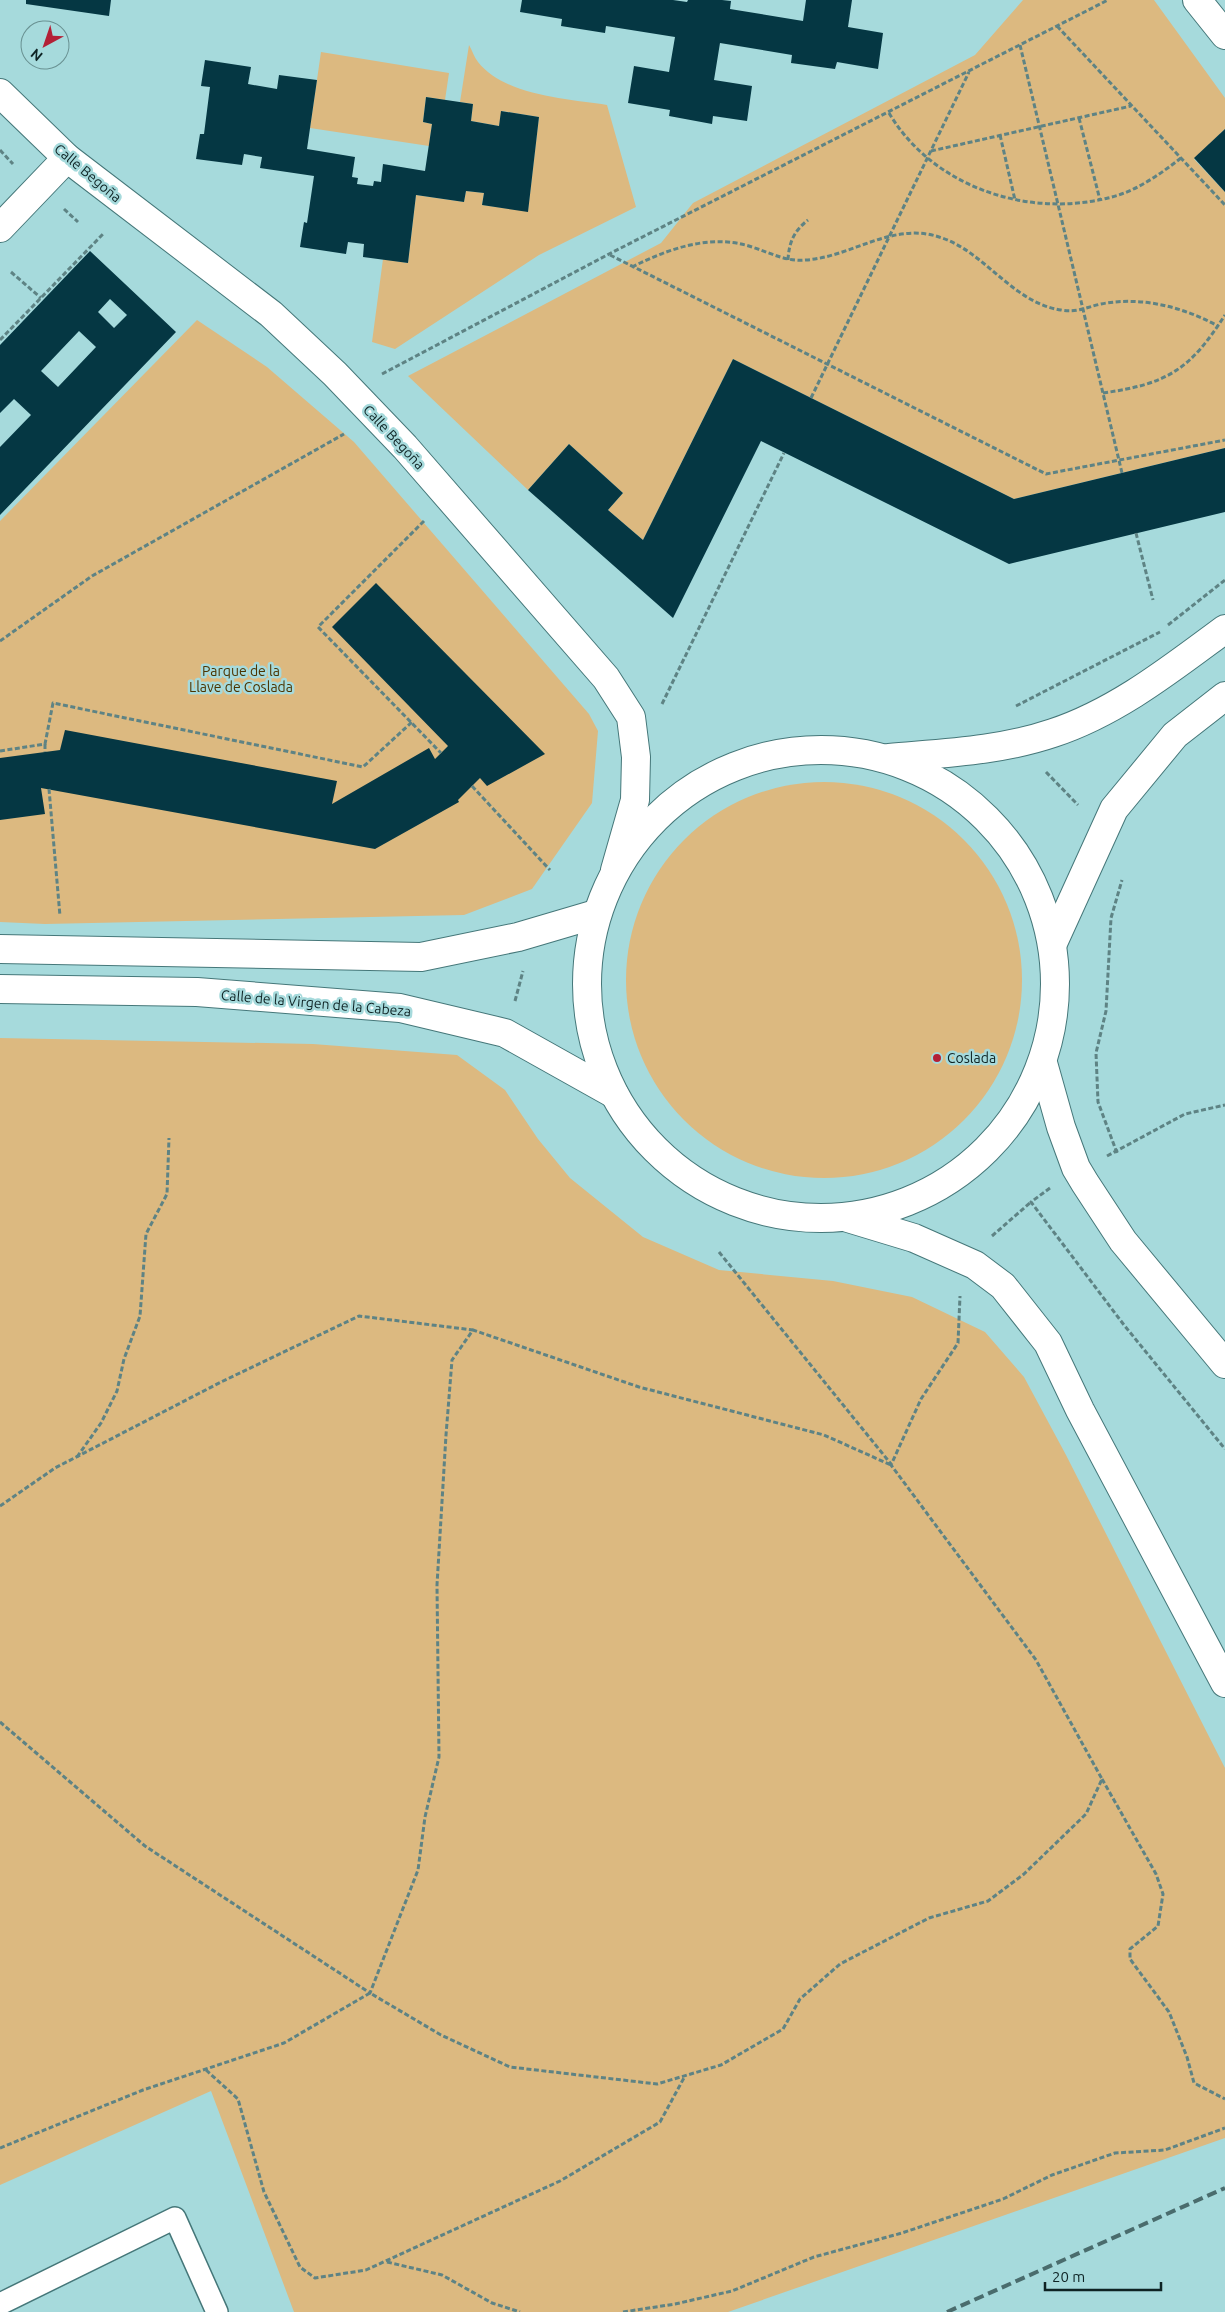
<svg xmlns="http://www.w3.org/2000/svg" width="1225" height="2312" font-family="Ubuntu,sans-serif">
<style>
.green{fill:#dcb980}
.building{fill:#053743;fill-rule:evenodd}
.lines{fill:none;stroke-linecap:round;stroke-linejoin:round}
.service-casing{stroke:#457779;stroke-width:24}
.minor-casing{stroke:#457779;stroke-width:30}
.secondary-casing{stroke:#457779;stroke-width:30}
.path{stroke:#5e8384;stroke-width:3;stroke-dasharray:5 2.5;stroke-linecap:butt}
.service{stroke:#fff;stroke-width:21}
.minor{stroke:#fff;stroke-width:28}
.secondary{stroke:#fff;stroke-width:28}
.rail{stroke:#4a6c6d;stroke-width:4;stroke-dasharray:10 5;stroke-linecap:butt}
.poi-dot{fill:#b32036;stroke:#a6dadc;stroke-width:2}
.labels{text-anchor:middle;stroke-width:5;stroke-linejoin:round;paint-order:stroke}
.street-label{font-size:14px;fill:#0e2324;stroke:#a6dadc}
.park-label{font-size:14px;fill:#4c3400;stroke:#a6dadc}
.poi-label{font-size:14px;fill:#0e2324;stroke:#a6dadc;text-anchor:start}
</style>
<rect width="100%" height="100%" fill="#a6dadc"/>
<g class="green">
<path d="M1023,0H1154L1225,98V129L1194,159L1225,192V448L1014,499L733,359L643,540L608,510L623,493L569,444L528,490L408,376L661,243L693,203L975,55Z"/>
<path d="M469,45C472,50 474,57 478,62C505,96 568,99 607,105L636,207L539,255L395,349L372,342L383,259L408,263L416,195L464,202L466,191L484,193L482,205L528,211L539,117L502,111L499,126L471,121L473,104L460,102Z"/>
<path d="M321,52L449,73L445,100L426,97L423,122L432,124L429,146L310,128Z"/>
<path d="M197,320L267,367L354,442L589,714L598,731L592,803L532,889L464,915L45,924L0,922V521Z"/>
<circle cx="824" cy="980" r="198"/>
<path d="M0,1038L313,1044L457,1055L505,1090L538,1139L570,1178L643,1237L719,1270L833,1281L912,1297L985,1332L1024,1377L1066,1455L1225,1768V2138L728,2312H294L211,2091L0,2185Z"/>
</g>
<g class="building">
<path d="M26,0H111L109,16L26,4Z"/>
<path d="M522,0H673L687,2L688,0H722L731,1L730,9L803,21L806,0H852L848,27L883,33L878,69L837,62L835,69L791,63L792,55L720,43L714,80L752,86L747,121L713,116L712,124L669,116L670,110L628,103L634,66L669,72L675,37L606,26L605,33L561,26L562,19L520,12Z"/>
<path d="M205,60L251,67L248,84L277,89L279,75L317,80L307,149L355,157L352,177L358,178L357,184L373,186L374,181L381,182L383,164L425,171L432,124L423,122L426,97L473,104L471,121L499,126L501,111L539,117L528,212L482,205L484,193L466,191L464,202L416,195L408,263L363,257L364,244L348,242L346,254L300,247L304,222L307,223L314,176L260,168L262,157L244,154L242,165L196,159L200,134H204L210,87L201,86Z"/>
<path d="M1225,129V192L1194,158Z"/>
<path d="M90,251L176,332L0,515V447L31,415L14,399L0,413V345ZM110,299L127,315L114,328L98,312ZM79,331L96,347L58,387L41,371Z"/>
<path d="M733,359L1014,499L1225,448V512L1009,564L761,441L673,618L528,490L569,444L623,493L608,510L643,540Z"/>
<path d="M376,583L545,754L487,786L480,778L458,800L459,802L375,849L41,788L45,814L0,820V758L60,750L65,730L337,781L332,804L429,748L435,759L448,746L332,627Z"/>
</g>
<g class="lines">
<g class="service-casing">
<path id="service" d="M0,2304L175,2218L217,2312"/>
</g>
<g class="minor-casing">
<g id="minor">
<path d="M1197,0L1225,35"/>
<path d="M0,93L67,158L271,314L335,374L405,447L606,678L631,717L636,757L635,800L615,870"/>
<path d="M0,228L67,158"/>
</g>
</g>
<g class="secondary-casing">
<g id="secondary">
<circle cx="821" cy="984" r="234"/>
<path d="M889,758C944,753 1000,751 1053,733C1117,712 1172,668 1225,629"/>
<path d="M1053,943L1114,809L1175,735L1225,696"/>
<path d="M0,949L421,957L518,937L596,914"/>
<path d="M0,989L197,992L400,1008L505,1033L614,1094"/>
<path d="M1043,1063L1061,1127L1076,1168L1085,1183L1123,1241L1225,1364"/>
<path d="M848,1218L914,1238L975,1265L1003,1286L1048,1343L1080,1410L1225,1683"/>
</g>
</g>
<g class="path">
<path d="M1057,26L1225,205"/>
<path d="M1020,45L1122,473"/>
<path d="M889,113C933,187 1027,218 1108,198C1135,192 1159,175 1181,158"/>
<path d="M1079,118L1100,200"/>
<path d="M1000,135L1015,200"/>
<path d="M0,150L13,164"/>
<path d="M931,151L1131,106"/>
<path d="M64,209L78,222"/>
<path d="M610,255L1046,474L1225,440"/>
<path d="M788,260C789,242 794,231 808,220"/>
<path d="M632,267C668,249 711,233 752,247C771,253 786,262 806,260C852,257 894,220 942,238C986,253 1013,303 1061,310C1077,313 1087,307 1101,304C1141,296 1183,307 1218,326"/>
<path d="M11,272L41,298"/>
<path d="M0,340L103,234"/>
<path d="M382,374L609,254L1108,0"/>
<path d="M1103,393C1167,384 1190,370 1225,315"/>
<path d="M811,398L969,72"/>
<path d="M424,521L318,627L441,753"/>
<path d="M1136,533L1153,600"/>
<path d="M1168,625L1225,580"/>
<path d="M0,641L92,576L344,434"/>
<path d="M662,704L784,453"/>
<path d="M1016,706L1160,632"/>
<path d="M45,744V752"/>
<path d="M0,751L45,744L53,703L363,767L412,722"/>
<path d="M1046,772L1078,805"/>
<path d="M472,786L550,870"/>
<path d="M49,789L60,916"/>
<path d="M515,1001L523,971"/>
<path d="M1117,1153L1098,1102L1096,1053L1106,1011L1111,918L1122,880"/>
<path d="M1107,1156L1185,1114L1225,1105"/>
<path d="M1050,1188L1031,1202L1124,1325L1225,1449"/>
<path d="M992,1236L1031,1202"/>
<path d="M719,1252L891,1464"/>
<path d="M77,1457L101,1423L117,1391L124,1359L140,1316L146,1234L167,1194L169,1138"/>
<path d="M0,1506L55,1468L221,1382L359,1316L473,1330"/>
<path d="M0,1722L145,1846L370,1993L418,1870L425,1817L439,1757L437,1585L446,1435L452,1360L473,1330L639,1387L824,1435L891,1465"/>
<path d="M1102,1779L1156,1874L1163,1894L1158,1926L1130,1949V1959L1169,2012L1187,2057L1194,2083L1225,2099"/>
<path d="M206,2070L238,2099L264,2192L300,2267L315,2278L366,2270L560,2181L660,2122L685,2076"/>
<path d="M0,2148L143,2090L284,2043L370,1993L441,2035L510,2067L657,2084L721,2065L783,2029L800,1999L840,1964L929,1918L988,1901L1024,1874L1086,1814L1102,1779L1036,1660L891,1465L921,1399L958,1343L960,1296"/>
<path d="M387,2262L442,2275L492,2303L520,2312"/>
<path d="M623,2312L675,2304L732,2291L814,2257L902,2233L1003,2199L1052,2175L1115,2153L1165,2150L1225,2128"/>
</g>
<use href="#service" class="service"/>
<use href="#minor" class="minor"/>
<use href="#secondary" class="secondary"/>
<path class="rail" d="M947,2312L1225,2188"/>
</g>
<circle class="poi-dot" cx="937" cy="1058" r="5"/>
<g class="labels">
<g class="street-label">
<text transform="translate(88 173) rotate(40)" y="5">Calle Begoña</text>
<text transform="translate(394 437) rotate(47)" y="5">Calle Begoña</text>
<text transform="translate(316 1003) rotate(5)" y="5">Calle de la Virgen de la Cabeza</text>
</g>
<g class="park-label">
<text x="241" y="676">Parque de la<tspan x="241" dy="16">Llave de Coslada</tspan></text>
</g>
<g class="poi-label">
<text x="947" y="1063">Coslada</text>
</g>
</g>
<g transform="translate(45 45) rotate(220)"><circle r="24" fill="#a6dadc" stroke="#699192"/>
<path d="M0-4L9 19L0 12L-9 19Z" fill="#b32036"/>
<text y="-8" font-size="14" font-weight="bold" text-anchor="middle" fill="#0e2324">N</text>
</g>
<path d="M1045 2282v8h116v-8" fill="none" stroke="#0e2324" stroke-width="2.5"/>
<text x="1052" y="2282" font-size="15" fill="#0e2324" stroke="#a6dadc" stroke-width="4" paint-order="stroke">20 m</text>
</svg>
